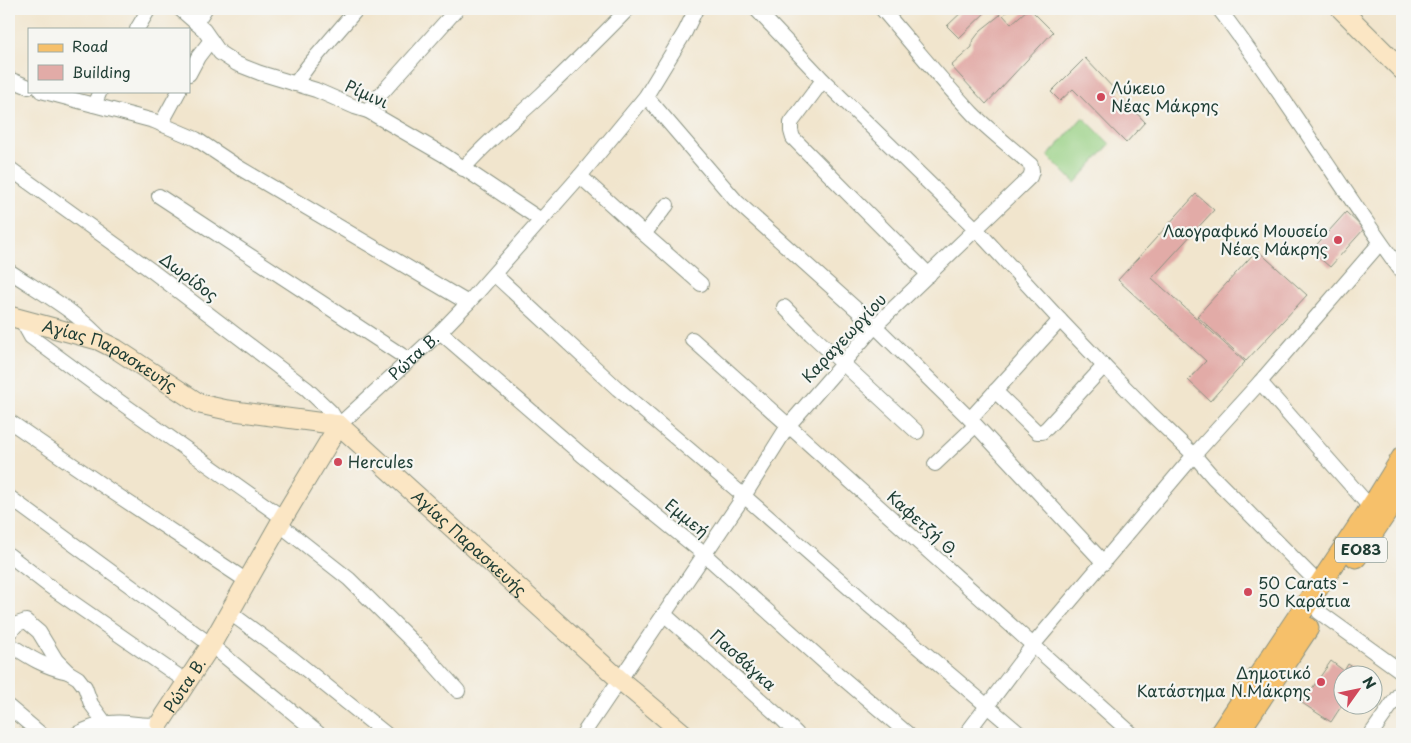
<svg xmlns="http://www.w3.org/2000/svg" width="1411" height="743" font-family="'Playpen Sans',sans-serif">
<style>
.green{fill:#97d083;stroke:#5b865c}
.building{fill:#e2aba7}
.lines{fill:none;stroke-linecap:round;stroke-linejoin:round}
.street-casing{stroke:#889180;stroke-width:16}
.secondary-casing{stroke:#889180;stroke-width:21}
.primary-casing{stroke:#889180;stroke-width:23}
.street{stroke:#fff;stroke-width:14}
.secondary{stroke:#fbe6c4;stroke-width:19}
.primary{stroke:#f6c06b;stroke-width:21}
.poi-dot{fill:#d1495b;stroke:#f6f6f2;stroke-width:2}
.labels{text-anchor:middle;stroke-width:4.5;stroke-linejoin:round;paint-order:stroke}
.shield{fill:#f6f6f2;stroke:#60746d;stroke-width:1}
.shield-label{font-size:15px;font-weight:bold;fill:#1f3d34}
.poi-label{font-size:16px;fill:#1f3d34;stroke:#f6f6f2;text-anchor:start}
.street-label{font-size:16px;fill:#1f3d34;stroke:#f6f6f2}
</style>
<rect width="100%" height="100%" fill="#f6f6f2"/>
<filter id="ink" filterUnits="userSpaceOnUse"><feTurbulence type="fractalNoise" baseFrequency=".02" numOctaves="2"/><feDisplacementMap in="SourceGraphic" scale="10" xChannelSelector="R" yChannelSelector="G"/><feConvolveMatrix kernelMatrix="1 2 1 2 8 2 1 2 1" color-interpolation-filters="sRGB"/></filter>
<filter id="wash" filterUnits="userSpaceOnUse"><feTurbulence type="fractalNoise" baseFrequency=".0096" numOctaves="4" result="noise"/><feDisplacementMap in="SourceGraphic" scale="20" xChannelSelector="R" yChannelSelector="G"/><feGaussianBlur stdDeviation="1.12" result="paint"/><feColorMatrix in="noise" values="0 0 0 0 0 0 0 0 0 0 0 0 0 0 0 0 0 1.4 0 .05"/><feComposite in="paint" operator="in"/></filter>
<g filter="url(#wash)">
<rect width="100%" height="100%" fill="#f1e5cd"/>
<path class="green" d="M1083,117L1110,144L1075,183L1048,156Z"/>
<g id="blocks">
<g class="building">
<path d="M965,9H989L959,38L947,26Z"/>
<path d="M997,9H1010L1003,15L1011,24L1028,9H1030L1053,32L986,104L951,66L972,47V42L981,30L1000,15Z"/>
<path d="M1085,58L1145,122L1126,143L1073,89L1060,101L1051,92Z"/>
<path d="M1196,194L1214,210L1152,278L1245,362L1210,401L1188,380L1206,361L1118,280Z"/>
<path d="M1346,212L1364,229L1330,267L1311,251Z"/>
<path d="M1257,250L1307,295L1246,361L1197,316Z"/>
<path d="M1331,661L1344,671L1348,664L1367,676H1344V702L1331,722L1302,703Z"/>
</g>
</g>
</g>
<g filter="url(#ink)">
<use href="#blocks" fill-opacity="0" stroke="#889180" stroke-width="1"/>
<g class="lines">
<g class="street-casing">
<g id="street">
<path d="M180,9L204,30L220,53L237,64L260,73L316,90L355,107L368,111L444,155L541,220"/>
<path d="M756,9L823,80L976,229L1060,320L1104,366L1149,412L1194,455L1213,477L1320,585"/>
<path d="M1219,9C1284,94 1339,186 1402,272"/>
<path d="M196,23L205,9"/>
<path d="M137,29L149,9"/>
<path d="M189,74L198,57L211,40"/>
<path d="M9,79L29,87"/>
<path d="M823,80L791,123V131L793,138L929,275"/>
<path d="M295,84L308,66L357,9"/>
<path d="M41,91L154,121L196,139L238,167L468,303"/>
<path d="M646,96L737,202L875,326L970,419L1104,563"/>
<path d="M94,105L100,91"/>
<path d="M368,111L380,95L457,9"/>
<path d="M161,124L179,91"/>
<path id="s1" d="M9,168L152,271L307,389L331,412L339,425L440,332L468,303L580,176L646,96L685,32L696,9"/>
<path d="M463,169C487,141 514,120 541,95C570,67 600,38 628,9"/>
<path d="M580,176L644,234L701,284"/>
<path d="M159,196L409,360"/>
<path d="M644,234L667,205"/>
<path d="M9,271C42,293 78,312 104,342"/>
<path d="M495,275L618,389L744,496L872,608L1020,734"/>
<path d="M784,307L811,334L917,432"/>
<path d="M21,319L31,337L92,382L283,518"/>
<path d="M440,332L582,455L704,554L832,669L908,734"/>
<path d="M692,339L1132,734"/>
<path d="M1260,382L1371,508"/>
<path d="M995,391L1037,432H1042L1047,428L1104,366"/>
<path d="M970,419L1060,320"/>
<path d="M9,421L108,489L247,581"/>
<path d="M935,464L975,426"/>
<path d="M9,497L211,645L319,734"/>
<path d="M279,524L349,579L423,652L458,691"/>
<path d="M9,555L49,586L187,682"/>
<path d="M229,612L293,659L386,734"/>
<path d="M1319,612L1402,672"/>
<path d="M664,614L782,719L797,734"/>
<path d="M9,633L17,624L26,621L39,632L56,660L68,672L78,678L85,687L91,704L105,723"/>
<path d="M9,644C29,657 44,667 68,672"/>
<path d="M9,707L41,734"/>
<path d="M77,734C95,725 108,721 128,723C140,724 149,727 160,723"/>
<path d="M583,734L744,496L788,426L875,326L1030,177L1032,171L1031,165C1012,148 991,132 973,114C941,80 912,44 882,9"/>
<path d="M966,734L1033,645L1194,455L1260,382L1380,243"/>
<path d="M1371,734L1402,690"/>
</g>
</g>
<g class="secondary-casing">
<g id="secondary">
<path d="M1341,9L1402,70"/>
<path id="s2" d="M9,316L98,340L116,349L200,404L227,410L339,425L620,680L684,734"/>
<path id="s3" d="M160,723L211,645L283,518L339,425"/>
</g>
</g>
<g class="primary-casing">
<g id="primary">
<path d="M1356,557L1402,489"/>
<path d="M1220,734L1378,497L1402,458"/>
<path d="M1237,734L1308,628"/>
</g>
</g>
<use href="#street" class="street"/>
<use href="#secondary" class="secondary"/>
<use href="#primary" class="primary"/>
</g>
</g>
<g class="poi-dot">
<circle cx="1101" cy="97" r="5"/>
<circle cx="1338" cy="240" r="5"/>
<circle cx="338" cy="462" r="5"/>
<circle cx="1248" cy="592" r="5"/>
<circle cx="1321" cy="682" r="5"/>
</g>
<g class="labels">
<rect class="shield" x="1335" y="537.5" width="52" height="25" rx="4"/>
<g class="shield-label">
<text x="1361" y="555">ΕΟ83</text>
</g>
<g class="poi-label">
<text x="1111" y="94">Λύκειο<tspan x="1111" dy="18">Νέας Μάκρης</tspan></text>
<text x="1328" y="237" text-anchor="end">Λαογραφικό Μουσείο<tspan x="1328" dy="18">Νέας Μάκρης</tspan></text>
<text x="348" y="468">Hercules</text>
<text x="1258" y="589">50 Carats -<tspan x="1258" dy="18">50 Καράτια</tspan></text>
<text x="1311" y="679" text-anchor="end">Δημοτικό<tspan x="1311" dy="18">Κατάστημα Ν.Μάκρης</tspan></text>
</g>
<g class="street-label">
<text transform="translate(367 94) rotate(24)" y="6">Ρίμινι</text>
<text transform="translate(189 277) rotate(37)" y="6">Δωρίδος</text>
<text transform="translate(844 338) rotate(-47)" y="6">Καραγεωργίου</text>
<text dy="6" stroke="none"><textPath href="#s1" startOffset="521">Ρώτα Β.</textPath></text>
<text dy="6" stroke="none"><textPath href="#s2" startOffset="109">Αγίας Παρασκευής</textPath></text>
<text transform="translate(687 518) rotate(39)" y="6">Εμμεή</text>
<text transform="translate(923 524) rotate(42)" y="6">Καφετζή Θ.</text>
<text dy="6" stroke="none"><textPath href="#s2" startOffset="529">Αγίας Παρασκευής</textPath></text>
<text transform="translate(743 660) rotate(42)" y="6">Πασβάγκα</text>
<text dy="6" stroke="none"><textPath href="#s3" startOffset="45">Ρώτα Β.</textPath></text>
</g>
</g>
<rect width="1411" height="743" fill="none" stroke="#f6f6f2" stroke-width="30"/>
<rect x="28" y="28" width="162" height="65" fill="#f6f6f2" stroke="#a0aca6"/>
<rect x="38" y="44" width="25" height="8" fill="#f6c06b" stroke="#a0aca6"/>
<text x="72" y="52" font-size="15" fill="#1f3d34">Road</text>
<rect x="38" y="65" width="25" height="15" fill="#e2aba7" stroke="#a0aca6"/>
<text x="72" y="78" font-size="15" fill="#1f3d34">Building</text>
<g transform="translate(1358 690) rotate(57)"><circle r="24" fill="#f6f6f2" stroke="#a0aca6"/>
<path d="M0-4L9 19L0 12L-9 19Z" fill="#d1495b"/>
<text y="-8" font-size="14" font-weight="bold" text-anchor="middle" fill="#1f3d34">N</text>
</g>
</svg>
